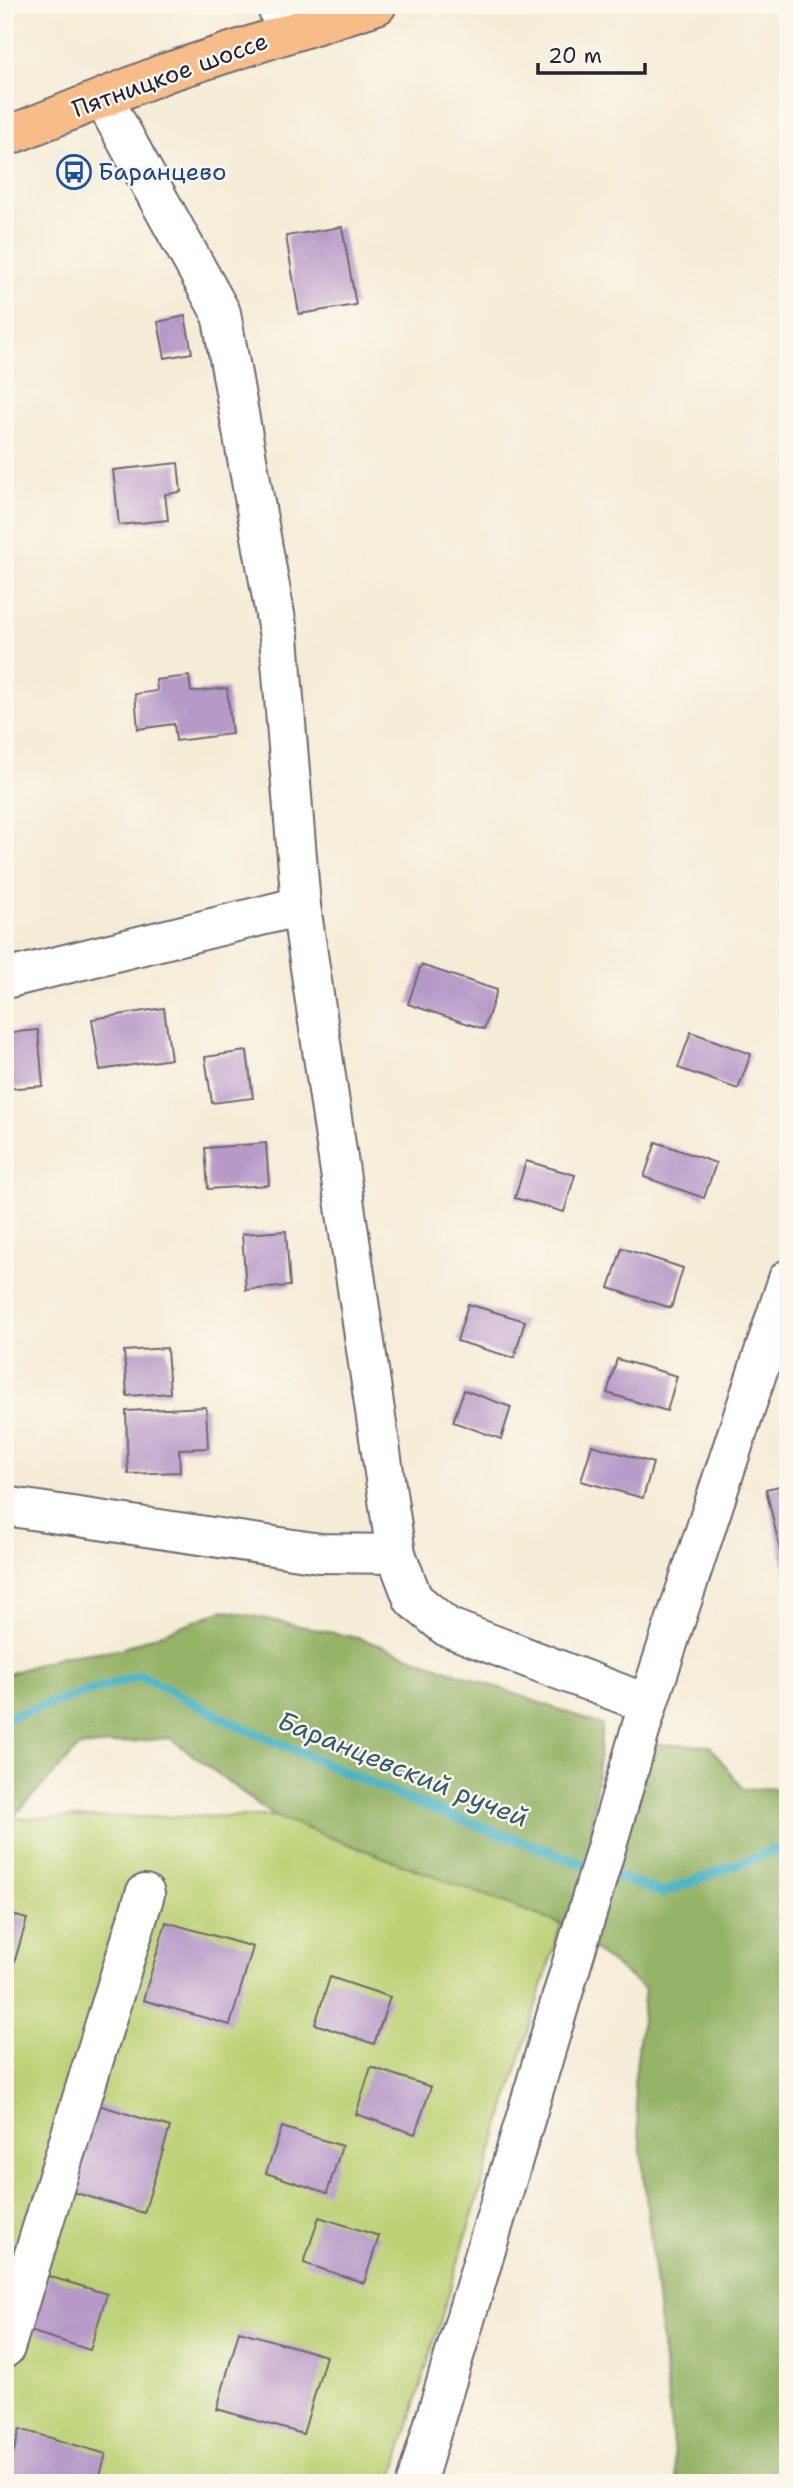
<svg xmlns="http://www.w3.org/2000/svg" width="793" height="2488" font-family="'Shantell Sans',sans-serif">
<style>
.green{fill:#bcd175;stroke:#6f7a58;stroke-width:2}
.forest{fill:#95b366;stroke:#5c6a50;stroke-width:2}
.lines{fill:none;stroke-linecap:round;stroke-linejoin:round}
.stream{stroke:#45b1c2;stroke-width:10}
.building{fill:#b699c7}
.minor-casing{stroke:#6c6971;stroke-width:42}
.major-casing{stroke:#6c6971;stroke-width:42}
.minor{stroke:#fff;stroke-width:38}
.major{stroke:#f7bd88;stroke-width:38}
.labels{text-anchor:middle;stroke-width:5;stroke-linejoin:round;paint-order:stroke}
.street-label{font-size:24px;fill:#22223b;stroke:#fbf7ec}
.transit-label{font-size:24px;fill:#164399;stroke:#fbf7ec;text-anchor:start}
.water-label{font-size:26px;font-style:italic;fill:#305b71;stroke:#fbf7ec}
</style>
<rect width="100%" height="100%" fill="#fbf7ec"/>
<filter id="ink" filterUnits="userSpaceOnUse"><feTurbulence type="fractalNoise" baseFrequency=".0143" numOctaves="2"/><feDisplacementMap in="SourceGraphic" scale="14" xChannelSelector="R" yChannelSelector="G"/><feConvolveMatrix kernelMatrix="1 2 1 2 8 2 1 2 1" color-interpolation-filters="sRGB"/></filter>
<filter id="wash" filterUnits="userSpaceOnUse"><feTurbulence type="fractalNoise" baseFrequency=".00686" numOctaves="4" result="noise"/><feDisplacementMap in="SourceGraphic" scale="28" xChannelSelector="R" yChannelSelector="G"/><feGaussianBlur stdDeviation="1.57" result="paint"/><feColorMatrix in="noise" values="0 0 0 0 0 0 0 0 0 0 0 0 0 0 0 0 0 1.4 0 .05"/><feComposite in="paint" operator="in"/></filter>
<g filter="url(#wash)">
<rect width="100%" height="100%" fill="#f5ecd6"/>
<path class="green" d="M274,1816L561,1924L391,2483H5V1818Z"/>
<path class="forest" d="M223,1610L362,1639L602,1725L591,1838L649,1744L710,1746L743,1789L788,1788V2483H677L634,2085L645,1989L561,1924L274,1816L170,1738L79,1747L12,1818H5V1675L59,1657L121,1649Z"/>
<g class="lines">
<path class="stream" d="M5,1718L141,1675L230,1722L412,1801L662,1893L788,1845"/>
</g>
<g id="blocks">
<g class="building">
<path d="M342,227L356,305L299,314L286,236Z"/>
<path d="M185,316L192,353L165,358L158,322Z"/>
<path d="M178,463L181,492L165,494L168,520L119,525L113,470Z"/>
<path d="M189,676L191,692L227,688L232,734L176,741L174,724L138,729L135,694L157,691L156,680Z"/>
<path d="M421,965L497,990L484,1029L408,1004Z"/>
<path d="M164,1008L171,1059L100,1070L92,1019Z"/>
<path d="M38,1030L43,1086L5,1089V1033Z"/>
<path d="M691,1032L751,1054L738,1089L678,1068Z"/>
<path d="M247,1051L253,1098L212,1103L205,1057Z"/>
<path d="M656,1142L716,1163L704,1198L644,1177Z"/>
<path d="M266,1143L269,1185L208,1189L205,1148Z"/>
<path d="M526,1161L575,1175L564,1212L515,1198Z"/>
<path d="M286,1231L290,1286L246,1290L242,1234Z"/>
<path d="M622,1248L683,1268L671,1308L609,1288Z"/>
<path d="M468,1304L525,1321L514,1358L457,1341Z"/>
<path d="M167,1348L170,1393L127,1396L124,1351Z"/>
<path d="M617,1359L677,1376L667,1411L607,1393Z"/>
<path d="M464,1390L511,1407L501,1439L453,1422Z"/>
<path d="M206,1407L208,1448L179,1449L180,1472L128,1474L126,1411Z"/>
<path d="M592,1445L653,1463L643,1498L581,1481Z"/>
<path d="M788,1484V1580H787L766,1489Z"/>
<path d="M5,1913L27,1919L9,1980L5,1979Z"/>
<path d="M166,1922L253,1947L230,2025L143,2000Z"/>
<path d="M330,1977L390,1997L374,2044L315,2024Z"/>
<path d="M371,2067L431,2087L415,2134L356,2114Z"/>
<path d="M92,2103L170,2127L144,2213L66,2190Z"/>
<path d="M282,2127L342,2146L327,2193L266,2173Z"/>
<path d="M319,2217L379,2236L364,2283L304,2263Z"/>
<path d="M48,2276L107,2294L90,2350L30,2331Z"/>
<path d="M239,2331L326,2356L303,2434L217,2409Z"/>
<path d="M20,2429L106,2454L98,2483H5Z"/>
</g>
</g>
</g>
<g filter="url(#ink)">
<use href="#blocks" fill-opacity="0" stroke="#6c6971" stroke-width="2"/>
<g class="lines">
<g class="minor-casing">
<g id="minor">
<path d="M276,5L286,33"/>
<path d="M5,979L301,906"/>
<path d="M5,1506L320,1553L396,1554L301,906L279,637L221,313L103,98"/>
<path d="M396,1554L413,1599L447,1627L648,1704L590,1903L416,2483"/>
<path d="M648,1704L788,1279"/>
<path d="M5,2348L145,1894"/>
</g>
</g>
<g class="major-casing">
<path id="major" d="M5,137L165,73L377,5"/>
</g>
<use href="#minor" class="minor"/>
<use href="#major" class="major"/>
</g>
</g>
<defs>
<g id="bus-ring" transform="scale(1.75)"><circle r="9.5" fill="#fbf7ec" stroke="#1a4fb4" stroke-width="1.5"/><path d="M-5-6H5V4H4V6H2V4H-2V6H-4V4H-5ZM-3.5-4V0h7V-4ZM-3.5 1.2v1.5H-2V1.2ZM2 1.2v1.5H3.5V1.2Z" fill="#1a4fb4"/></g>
</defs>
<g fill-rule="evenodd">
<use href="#bus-ring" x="74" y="172"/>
</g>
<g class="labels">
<g class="street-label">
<text transform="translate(170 75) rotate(-20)" y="8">Пятницкое шоссе</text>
</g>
<g class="transit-label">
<text x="98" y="180">Баранцево</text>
</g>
<g class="water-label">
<text transform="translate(403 1769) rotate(22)" y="9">Баранцевский ручей</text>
</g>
</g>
<rect width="793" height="2488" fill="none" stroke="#fbf7ec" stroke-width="28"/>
<path d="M538 63v10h107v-10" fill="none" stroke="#22223b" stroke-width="3.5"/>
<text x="548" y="63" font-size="21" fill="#22223b" stroke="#fbf7ec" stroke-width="5" paint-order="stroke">20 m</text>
</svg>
